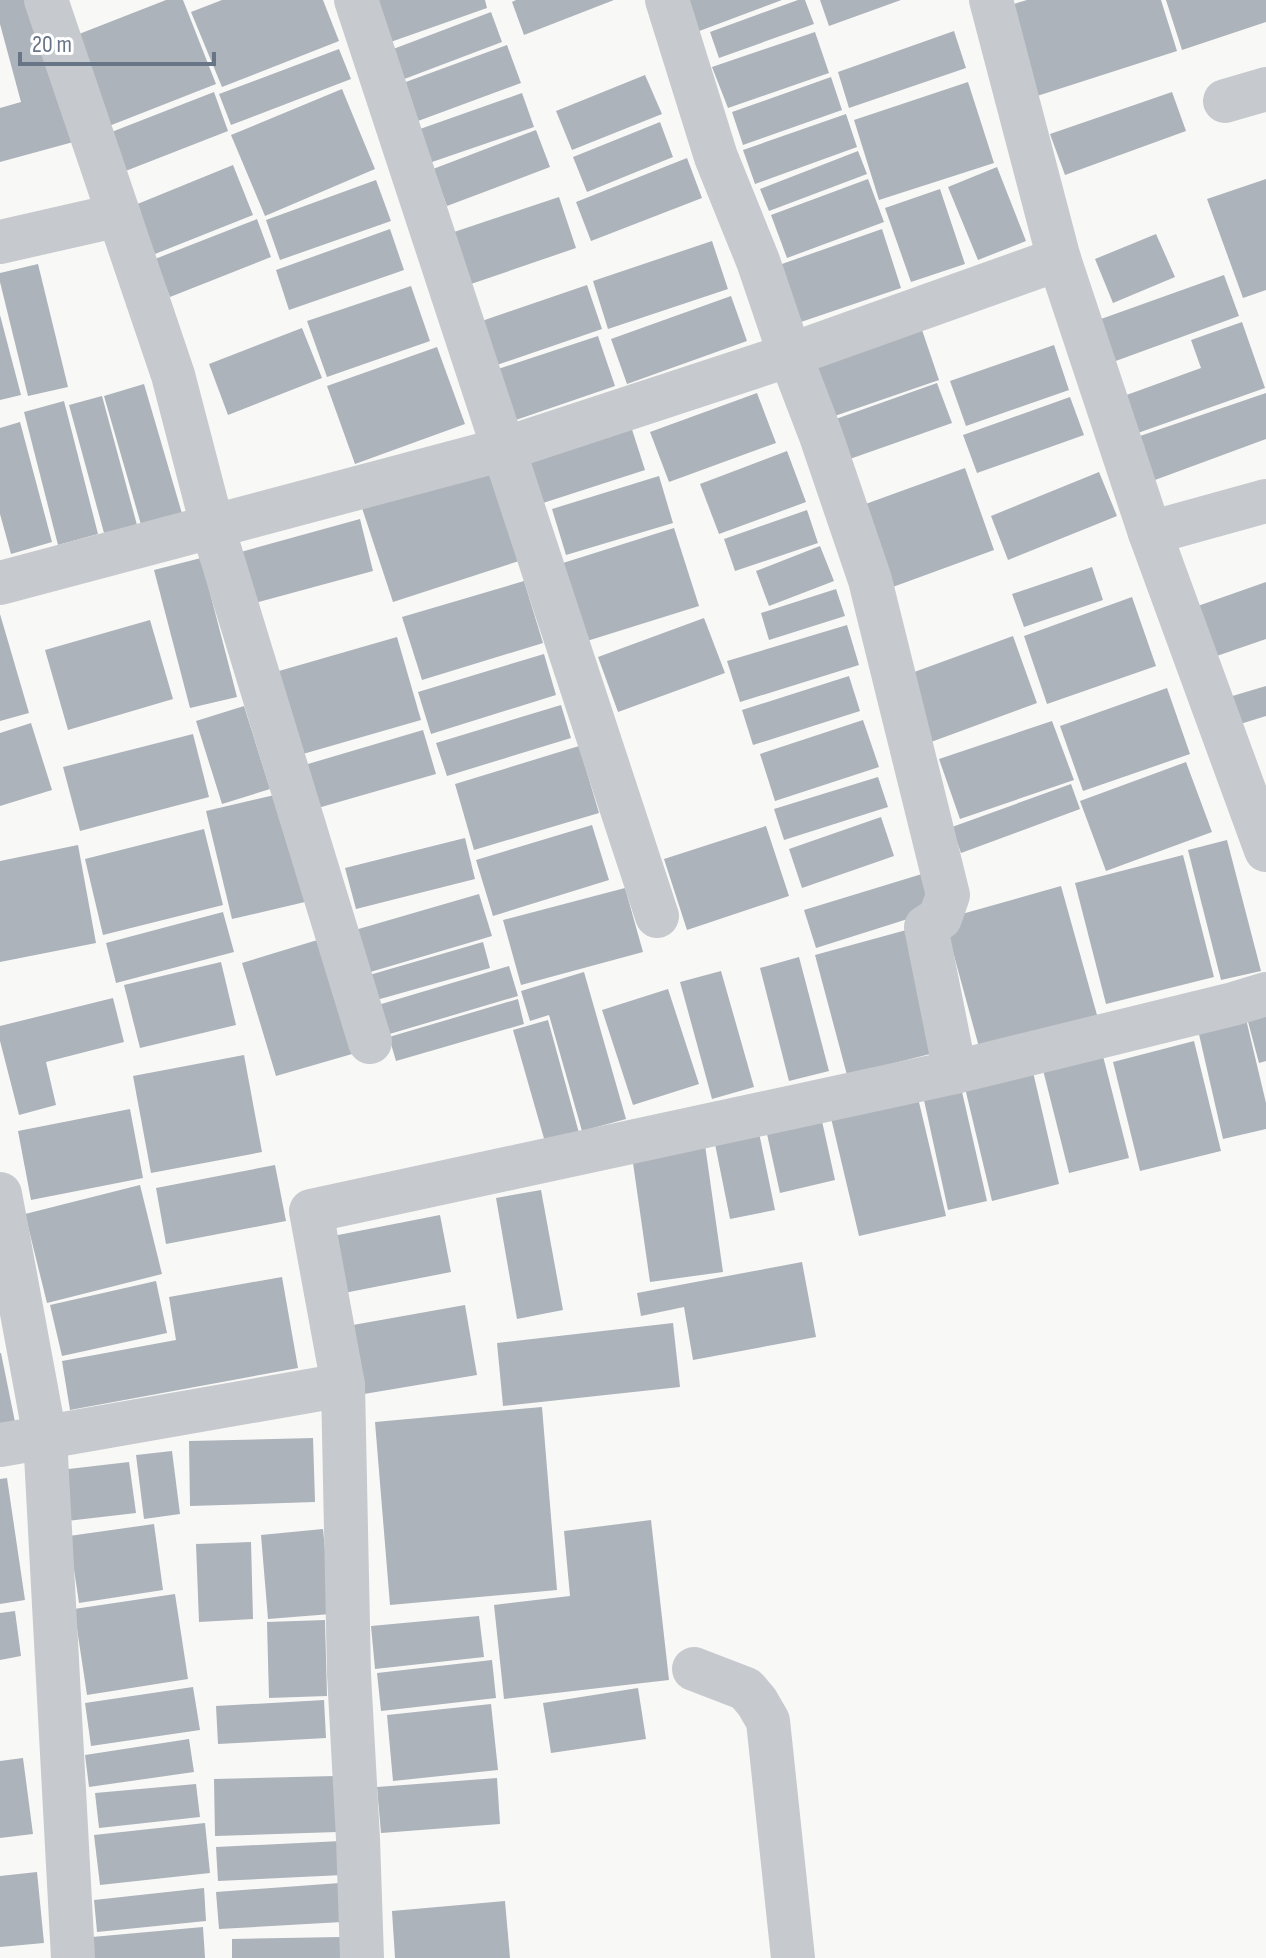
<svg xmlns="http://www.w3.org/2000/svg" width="1266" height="1958" font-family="'Sofia Sans Condensed',sans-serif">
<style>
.building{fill:#adb3bb}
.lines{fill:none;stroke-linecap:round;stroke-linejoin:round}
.minor{stroke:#c6c9cd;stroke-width:44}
</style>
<rect width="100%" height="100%" fill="#f8f8f6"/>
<g class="building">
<path d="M0,0H40L77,141L0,162V108L21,102L0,24Z"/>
<path d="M166,0H183L216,84L109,126L74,36Z"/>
<path d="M222,0H323L339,41L222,87L191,12Z"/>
<path d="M369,0H485L487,8L385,44Z"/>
<path d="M516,0H614L524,35L512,2Z"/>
<path d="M682,0H782L694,33Z"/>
<path d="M798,0H805L814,24L719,58L710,32Z"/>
<path d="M820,0H901L829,26Z"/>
<path d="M1027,0H1161L1177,51L1034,97L1004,7Z"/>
<path d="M1166,0H1266V22L1182,50Z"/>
<path d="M491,12L502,42L399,81L388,51Z"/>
<path d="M954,31L966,68L849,108L838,72Z"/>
<path d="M815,32L829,73L728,108L712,67Z"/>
<path d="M507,45L521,83L418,121L403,83Z"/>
<path d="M339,49L351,79L231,125L219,94Z"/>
<path d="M645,75L662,114L572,150L556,111Z"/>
<path d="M831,77L842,110L743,145L732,112Z"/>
<path d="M968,82L994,163L879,200L854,120Z"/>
<path d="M342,89L375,169L265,216L231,135Z"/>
<path d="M214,92L228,131L123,172L109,133Z"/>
<path d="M1172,92L1186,131L1065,175L1050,134Z"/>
<path d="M522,93L534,127L432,162L420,129Z"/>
<path d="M846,114L857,147L755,184L743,150Z"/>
<path d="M660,122L673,157L587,192L573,157Z"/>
<path d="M536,130L550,167L447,206L433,169Z"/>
<path d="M858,151L867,174L769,211L760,189Z"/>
<path d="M687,158L702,198L591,241L576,202Z"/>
<path d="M233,165L253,215L155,254L135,205Z"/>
<path d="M997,167L1026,241L978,260L948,187Z"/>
<path d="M868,179L884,222L787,258L771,215Z"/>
<path d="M1266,179V290L1243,298L1207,199Z"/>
<path d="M376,180L391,221L280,260L266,220Z"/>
<path d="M940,189L965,264L911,282L885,208Z"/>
<path d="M559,197L576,248L471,284L454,232Z"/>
<path d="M257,219L271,257L170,297L155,259Z"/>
<path d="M390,229L404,270L289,310L276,270Z"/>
<path d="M882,229L901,288L798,323L779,265Z"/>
<path d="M1156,234L1175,277L1113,303L1095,259Z"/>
<path d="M712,241L728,289L608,329L593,281Z"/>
<path d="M38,264L68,387L28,396L0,282V273Z"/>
<path d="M1224,275L1239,316L1102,366L1087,324Z"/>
<path d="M587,285L602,329L491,367L476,323Z"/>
<path d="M411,286L430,341L327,377L307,321Z"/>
<path d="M731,296L747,341L627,384L611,339Z"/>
<path d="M0,315L21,395L0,400Z"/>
<path d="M1242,322L1265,388L1135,434L1121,397L1201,368L1191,340Z"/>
<path d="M920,324L939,380L826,419L807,362Z"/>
<path d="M302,328L322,378L228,415L209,364Z"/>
<path d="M598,336L615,386L510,422L492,371Z"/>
<path d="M1054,345L1069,390L966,426L950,381Z"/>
<path d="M437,347L465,424L355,464L327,386Z"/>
<path d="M937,383L952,423L847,460L833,420Z"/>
<path d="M144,384L183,517L142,528L104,396Z"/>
<path d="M757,393L776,443L669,482L650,432Z"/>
<path d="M1266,393V439L1155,480L1137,437Z"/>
<path d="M102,396L137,525L104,533L69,405Z"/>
<path d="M1070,397L1084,435L977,473L963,435Z"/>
<path d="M64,401L98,534L58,545L24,412Z"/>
<path d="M628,417L645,470L540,504L523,451Z"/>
<path d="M20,422L52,542L11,554L0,514V428Z"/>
<path d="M787,451L806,502L719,534L700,484Z"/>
<path d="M489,466L519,561L393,602L362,508Z"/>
<path d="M965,468L994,550L890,588L860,506Z"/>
<path d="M1099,472L1117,516L1008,560L991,516Z"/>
<path d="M659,476L673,523L566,555L552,509Z"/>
<path d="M807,510L818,543L735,571L724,539Z"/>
<path d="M360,519L373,571L244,606L230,555Z"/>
<path d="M674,528L699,606L587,641L563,563Z"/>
<path d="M820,546L834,581L769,606L756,571Z"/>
<path d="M201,558L237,697L190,708L154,570Z"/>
<path d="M1092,567L1103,600L1024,627L1012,594Z"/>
<path d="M524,581L543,643L422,680L402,617Z"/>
<path d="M1266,582V639L1211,658L1192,608Z"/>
<path d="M836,589L845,616L769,640L761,613Z"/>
<path d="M1132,597L1156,666L1047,704L1024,636Z"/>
<path d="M0,614L29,713L0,721Z"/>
<path d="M704,618L725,673L618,712L598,657Z"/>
<path d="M150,620L173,699L68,730L45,650Z"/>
<path d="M847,625L859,665L740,702L727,661Z"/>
<path d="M1013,636L1037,703L931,742L906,675Z"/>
<path d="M397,637L421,720L296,756L272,673Z"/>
<path d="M544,654L556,695L431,734L418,692Z"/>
<path d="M849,676L860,711L753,745L742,710Z"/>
<path d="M1266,686V716L1237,725L1229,697Z"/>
<path d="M1167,688L1190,754L1083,791L1060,726Z"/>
<path d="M561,705L571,738L447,776L436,743Z"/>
<path d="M244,706L270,789L222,804L196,721Z"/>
<path d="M863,720L879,767L775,801L760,754Z"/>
<path d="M1052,721L1074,780L960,819L939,759Z"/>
<path d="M31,723L52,790L0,806V733Z"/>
<path d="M423,730L436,774L304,812L291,769Z"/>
<path d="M193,734L209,797L80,831L63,767Z"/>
<path d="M579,746L599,813L474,850L455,784Z"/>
<path d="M1186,762L1212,832L1106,871L1080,801Z"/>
<path d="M878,777L888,807L784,840L774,809Z"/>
<path d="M1071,784L1080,809L961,853L952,827Z"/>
<path d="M279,794L305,902L232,919L206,811Z"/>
<path d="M881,817L894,856L802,888L789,849Z"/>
<path d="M592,825L609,880L493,916L476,860Z"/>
<path d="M766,826L789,896L687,930L664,859Z"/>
<path d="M204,829L223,905L103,935L85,859Z"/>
<path d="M465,838L475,879L356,909L345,868Z"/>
<path d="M1227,840L1261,971L1221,980L1188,850Z"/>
<path d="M78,845L96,943L0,962V861Z"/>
<path d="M1183,855L1214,977L1106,1004L1075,883Z"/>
<path d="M922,874L933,911L816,948L804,910Z"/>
<path d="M1061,886L1097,1015L979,1047L944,919Z"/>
<path d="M625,888L643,952L521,985L503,920Z"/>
<path d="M479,894L492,936L367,973L355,930Z"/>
<path d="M223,912L234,952L116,983L106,943Z"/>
<path d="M910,929L942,1051L847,1075L815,955Z"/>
<path d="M324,938L359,1052L276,1076L242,963Z"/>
<path d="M483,942L490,968L373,1001L366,976Z"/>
<path d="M799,957L829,1071L789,1081L760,968Z"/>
<path d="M221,962L236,1025L140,1048L124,985Z"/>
<path d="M509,966L518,996L376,1038L368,1008Z"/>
<path d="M721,971L754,1087L712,1099L680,982Z"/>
<path d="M584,972L626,1119L582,1131L549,1015L530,1021L521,991Z"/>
<path d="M668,989L699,1084L633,1105L602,1010Z"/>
<path d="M113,998L124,1042L46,1062L56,1105L19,1115L0,1041V1026Z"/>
<path d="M518,999L524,1024L396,1061L389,1037Z"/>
<path d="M1266,1013V1061L1259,1063L1247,1018Z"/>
<path d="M1246,1019L1266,1103V1129L1223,1139L1198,1030Z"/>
<path d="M548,1020L579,1133L545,1142L513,1030Z"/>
<path d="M1194,1041L1221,1151L1140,1171L1113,1062Z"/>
<path d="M244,1055L262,1152L151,1173L133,1076Z"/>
<path d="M1103,1056L1129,1158L1069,1173L1043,1070Z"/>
<path d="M1033,1072L1059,1184L992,1201L965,1088Z"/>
<path d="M960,1083L987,1201L948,1210L922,1091Z"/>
<path d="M918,1098L946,1216L859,1236L831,1118Z"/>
<path d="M130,1109L143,1178L31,1200L18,1131Z"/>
<path d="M820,1112L835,1180L780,1193L765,1125Z"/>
<path d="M758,1128L775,1210L730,1219L714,1139Z"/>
<path d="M705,1145L723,1272L650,1282L632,1156Z"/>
<path d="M275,1165L286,1221L166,1244L156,1188Z"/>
<path d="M140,1185L162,1274L47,1303L25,1214Z"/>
<path d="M541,1190L563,1310L517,1319L496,1198Z"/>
<path d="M440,1215L451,1272L339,1294L328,1237Z"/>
<path d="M802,1262L816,1337L693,1360L684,1307L641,1316L637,1293Z"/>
<path d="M282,1277L298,1368L70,1410L62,1361L176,1340L169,1297Z"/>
<path d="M156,1281L167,1333L62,1356L50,1305Z"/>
<path d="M465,1305L477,1375L364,1394L353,1325Z"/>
<path d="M673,1323L680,1387L503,1406L497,1343Z"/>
<path d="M0,1353H1L15,1422L0,1424Z"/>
<path d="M542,1407L557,1590L390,1605L375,1422Z"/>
<path d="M313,1438L315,1502L190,1506L189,1441Z"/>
<path d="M172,1451L180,1514L144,1519L136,1455Z"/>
<path d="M129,1462L136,1513L67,1521L60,1470Z"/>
<path d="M7,1478L25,1600L0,1604V1479Z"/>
<path d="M651,1520L669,1680L504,1699L494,1605L570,1596L564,1531Z"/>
<path d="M154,1524L163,1590L79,1603L69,1536Z"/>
<path d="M323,1529L331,1614L268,1619L261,1535Z"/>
<path d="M251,1542L253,1619L199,1622L196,1544Z"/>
<path d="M175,1594L188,1679L87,1695L74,1609Z"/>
<path d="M15,1611L21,1656L0,1660V1613Z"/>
<path d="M479,1616L484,1657L375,1669L371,1626Z"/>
<path d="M325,1620L327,1696L269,1698L267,1622Z"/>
<path d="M492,1660L496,1698L381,1711L377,1673Z"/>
<path d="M193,1687L200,1730L91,1746L85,1703Z"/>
<path d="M638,1688L646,1739L551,1753L543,1703Z"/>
<path d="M324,1700L326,1738L218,1744L216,1706Z"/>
<path d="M491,1704L498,1770L393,1781L387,1715Z"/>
<path d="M189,1739L194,1772L89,1787L85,1755Z"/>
<path d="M23,1758L33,1834L0,1838V1761Z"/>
<path d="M335,1776L337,1832L215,1836L214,1779Z"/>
<path d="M497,1778L500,1824L381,1833L377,1787Z"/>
<path d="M196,1784L200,1817L99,1828L95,1793Z"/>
<path d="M205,1823L210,1873L100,1885L94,1835Z"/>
<path d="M341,1841L343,1875L218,1881L216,1847Z"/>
<path d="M37,1872L44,1943L0,1947V1876Z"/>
<path d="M340,1883L342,1922L219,1929L216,1892Z"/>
<path d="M204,1888L206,1921L97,1932L94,1900Z"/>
<path d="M505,1901L510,1958H395L392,1911Z"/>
<path d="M203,1927L205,1958H94L92,1937Z"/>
<path d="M341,1937V1958H232V1939Z"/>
</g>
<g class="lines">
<g class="minor">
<path d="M46,0L173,375L212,525L370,1042"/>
<path d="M356,0L657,916"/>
<path d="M667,0L716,157L758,261L790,355L821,436L870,580L948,895L940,918L926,927L955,1072"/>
<path d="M991,0L1059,259L1150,533L1266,850"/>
<path d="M1225,101L1266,89"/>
<path d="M0,242L119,215"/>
<path d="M1150,533L1266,501"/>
<path d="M0,583L504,449L790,355L1059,259"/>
<path d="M0,1194L45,1437L73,1958"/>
<path d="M0,1445L343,1385"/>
<path d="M694,1669L746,1689L757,1702L768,1721L793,1958"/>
<path d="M362,1958L358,1839L349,1674L343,1385L311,1211L955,1072L1233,1004L1266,994"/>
</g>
</g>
<path d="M20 52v12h194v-12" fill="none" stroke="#687587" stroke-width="4"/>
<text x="32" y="52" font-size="24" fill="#687587" stroke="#ffffff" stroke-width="6" paint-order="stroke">20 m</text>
</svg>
